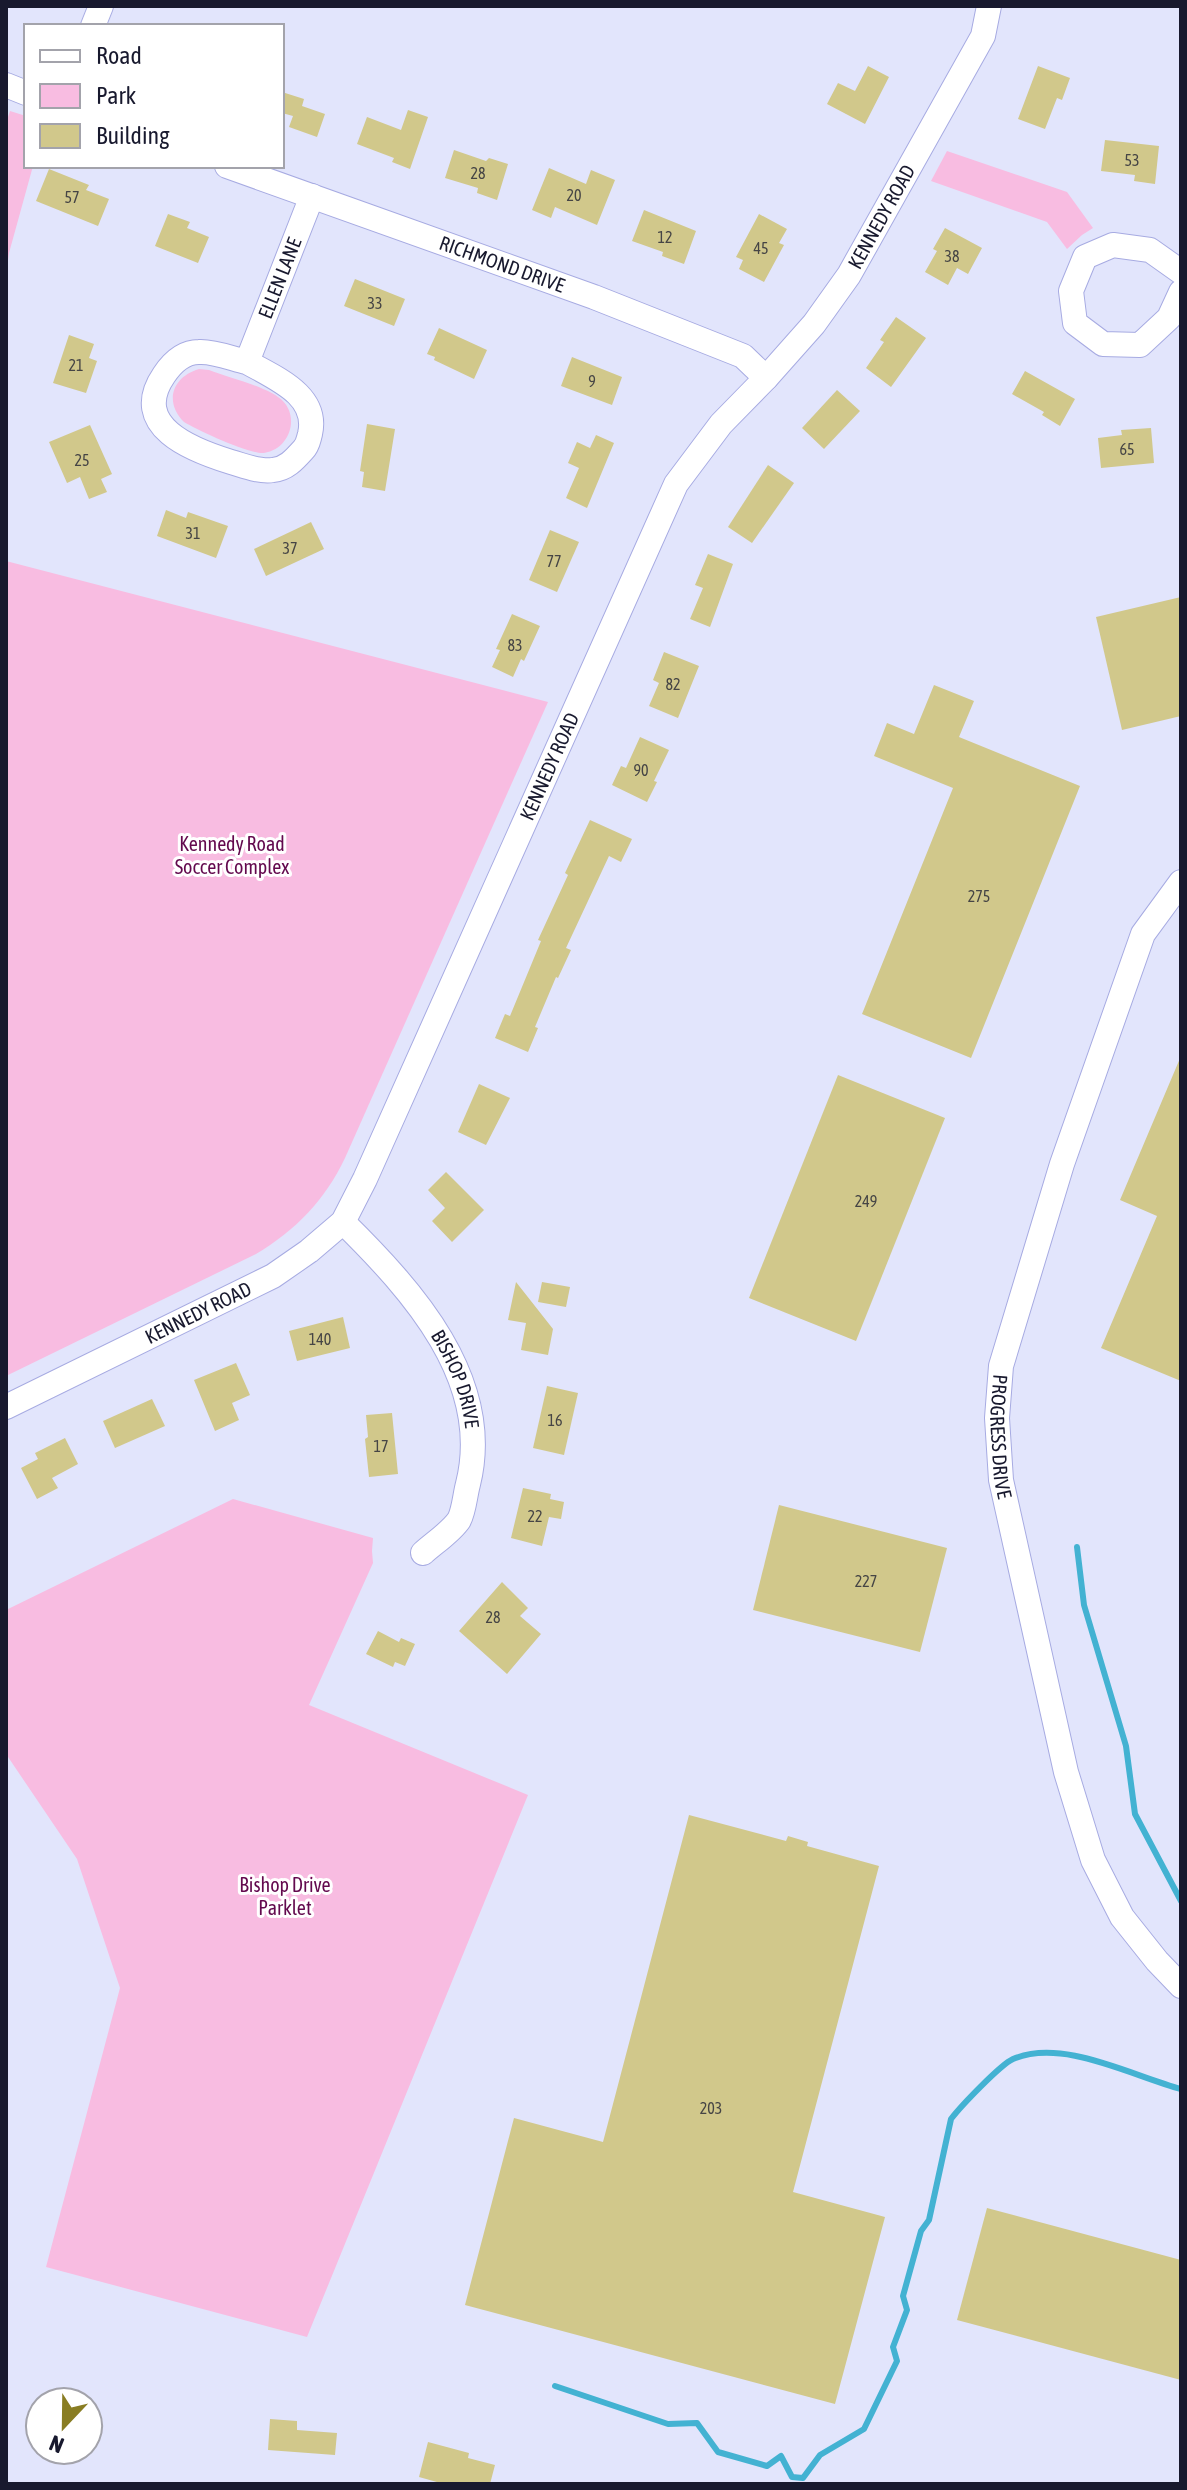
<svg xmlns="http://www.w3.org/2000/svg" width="1187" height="2490" font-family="'Asap Condensed',sans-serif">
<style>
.green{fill:#f8bce1}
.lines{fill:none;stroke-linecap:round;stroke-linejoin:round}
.stream{stroke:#43b2d2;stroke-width:6}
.building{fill:#d1c88b}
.minor-casing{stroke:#a7abe2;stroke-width:26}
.minor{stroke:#fff;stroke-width:24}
.labels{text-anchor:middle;stroke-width:6;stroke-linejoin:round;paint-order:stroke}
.number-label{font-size:16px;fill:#464545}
.street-label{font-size:20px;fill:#18192e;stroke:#fff}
.park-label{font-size:20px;fill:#63094e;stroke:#fff}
</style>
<rect width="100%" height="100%" fill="#e2e5fc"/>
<g class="green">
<path d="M10,111L26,116V166H33L9,253L6,274V123Z"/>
<path d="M947,151L1067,192L1093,228L1082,235L1067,249L1047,222L931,181Z"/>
<path d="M199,369L209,370C227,377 263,386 278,397C301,412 292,449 264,453C251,455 197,430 184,422C164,402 172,377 199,369Z"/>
<path d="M6,561L548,702L345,1158C325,1200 296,1230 256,1254L6,1376Z"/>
<path d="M233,1499L373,1538L372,1551L373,1563L309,1705L528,1795L307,2337L46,2267L120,1988L77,1859L6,1754V1610Z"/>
</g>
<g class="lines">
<g class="stream">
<path d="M1077,1547L1084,1605L1126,1746L1135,1814L1181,1901"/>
<path d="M555,2386L668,2424L697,2423L718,2452L767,2466L781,2456L792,2477L803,2478L820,2455L864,2429L897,2361L893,2347L907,2310L903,2296L921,2231L929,2220L951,2119C961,2106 1000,2065 1013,2059C1063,2038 1132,2076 1181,2089"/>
</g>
</g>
<g class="building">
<path d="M868,66L889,77L865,124L827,104L838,83L855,91Z"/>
<path d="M1038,66L1070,78L1062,100L1057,98L1045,129L1018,119Z"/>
<path d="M282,92L304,99L302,106L325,114L317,137L289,127L293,116L282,113Z"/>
<path d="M408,110L428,117L410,169L392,162L394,158L357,144L367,117L401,130Z"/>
<path d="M1105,140L1159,146L1155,184L1134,181L1135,175L1101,171Z"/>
<path d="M454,150L486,161L489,158L508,164L497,200L477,193L478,188L445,178Z"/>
<path d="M549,168L586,184L591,170L615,180L597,225L555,207L551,218L532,210Z"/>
<path d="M49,169L89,185L86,190L109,199L98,226L36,201Z"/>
<path d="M644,210L696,231L684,264L662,256L663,252L632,241Z"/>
<path d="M168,214L190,222L187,228L209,237L198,263L155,246Z"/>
<path d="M759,214L787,229L779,243L784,245L764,282L739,269L743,260L736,257Z"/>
<path d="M945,228L982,248L968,274L957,268L948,285L925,272L937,251L933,249Z"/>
<path d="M355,279L405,299L394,326L344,306Z"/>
<path d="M896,317L926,338L891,387L866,368L884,342L880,340Z"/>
<path d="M439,328L487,350L474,379L434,360L435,357L427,354Z"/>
<path d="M69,335L94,344L89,358L97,361L86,393L53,383Z"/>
<path d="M572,357L622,377L612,405L561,386Z"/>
<path d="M1025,371L1075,399L1060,426L1042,415L1044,412L1012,394Z"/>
<path d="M837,390L860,411L824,449L802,428Z"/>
<path d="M367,424L395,429L385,491L362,487L364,472L360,471Z"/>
<path d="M90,425L112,474L101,479L107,492L89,499L80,477L67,483L49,442Z"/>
<path d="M1151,428L1154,463L1101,468L1098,438L1122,435L1121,430Z"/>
<path d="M596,435L614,443L587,508L566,498L579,468L568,463L577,442L590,448Z"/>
<path d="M768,465L794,483L752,543L728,527Z"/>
<path d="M166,510L186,518L188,512L228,526L216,558L157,536Z"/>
<path d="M311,522L324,549L266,576L254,549Z"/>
<path d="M550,530L579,542L557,592L529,580Z"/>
<path d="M708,554L733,564L710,627L690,619L703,588L695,585Z"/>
<path d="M1181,597V716L1122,730L1096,617Z"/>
<path d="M512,614L540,626L524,661L521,659L513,677L492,667L500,650L496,649Z"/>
<path d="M664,652L699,666L678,718L649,706L659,683L653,680Z"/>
<path d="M934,685L974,701L959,737L1080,786L971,1058L862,1014L953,788L874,756L887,723L914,734Z"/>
<path d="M640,737L669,750L654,781L657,782L647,802L612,785L621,766L626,768Z"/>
<path d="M590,820L632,839L621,862L609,856L566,948L571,950L558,978L556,977L535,1027L538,1028L528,1052L495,1038L505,1014L510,1016L541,941L538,940L568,875L565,873Z"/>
<path d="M1181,1056V1381L1101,1348L1157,1216L1120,1200Z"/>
<path d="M838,1075L945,1118L856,1341L749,1298Z"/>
<path d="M479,1084L510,1098L486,1145L458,1132Z"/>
<path d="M446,1172L484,1210L452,1242L432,1221L445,1208L428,1190Z"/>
<path d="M516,1282L553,1329L548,1355L521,1350L526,1323L508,1320Z"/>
<path d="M542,1282L570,1287L566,1307L538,1302Z"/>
<path d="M343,1317L350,1348L297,1361L289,1331Z"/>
<path d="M236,1363L250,1395L232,1403L239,1420L215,1431L194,1380Z"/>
<path d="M547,1386L578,1393L564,1455L533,1448Z"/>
<path d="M152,1399L165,1426L115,1448L103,1421Z"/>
<path d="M392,1413L398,1474L369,1477L365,1439L368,1437L366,1415Z"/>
<path d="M65,1438L78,1464L52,1478L58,1488L37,1499L21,1468L38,1459L35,1453Z"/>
<path d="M523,1488L551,1494L550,1499L564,1502L561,1519L549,1517L542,1546L511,1538Z"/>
<path d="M779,1505L947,1548L920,1652L753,1610Z"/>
<path d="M502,1582L528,1608L520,1616L541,1634L507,1674L459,1631Z"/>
<path d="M378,1631L399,1642L401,1638L415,1644L405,1666L395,1662L393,1667L366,1654Z"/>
<path d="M689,1815L786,1841L788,1836L808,1842L807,1846L879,1866L793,2192L885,2217L835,2404L465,2305L514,2118L603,2142Z"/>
<path d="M987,2208L1181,2260V2380L957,2320Z"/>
<path d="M270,2419L297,2421V2430L337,2433L335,2455L268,2450Z"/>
<path d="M428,2442L469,2453L468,2458L495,2465L490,2484H444L419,2477Z"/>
</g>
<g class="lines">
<g class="minor-casing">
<g id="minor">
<path d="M93,26L101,6"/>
<path d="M6,85L26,93"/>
<path id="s1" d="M227,166L594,297L743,356L766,378"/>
<path d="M1181,272L1150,250L1113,245L1085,257L1071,291L1075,323L1103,344L1140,345L1169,318L1181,292"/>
<path id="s2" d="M247,362C275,378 319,395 310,434C308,441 308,445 303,450C294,460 286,469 273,470C259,472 245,466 231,462C192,450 129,426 164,375C172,363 184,352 199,352C214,351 233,359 247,362L312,196"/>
<path id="s3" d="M1181,882L1143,934L1062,1164L1001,1366L997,1418L1001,1480L1066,1772L1093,1860L1122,1917L1157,1961L1181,1986"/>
<path id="s4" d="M343,1222C412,1290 494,1380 468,1484C465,1495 464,1511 459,1520C451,1532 434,1543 423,1553"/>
<path id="s5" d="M6,1407L273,1276L309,1251L343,1222L365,1179L676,484L721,424L766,378L814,324L849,275L983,36L989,6"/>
</g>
</g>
<use href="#minor" class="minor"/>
</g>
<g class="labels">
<g class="number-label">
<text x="1132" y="166">53</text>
<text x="478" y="179">28</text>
<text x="574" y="201">20</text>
<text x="72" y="203">57</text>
<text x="665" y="243">12</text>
<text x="761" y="254">45</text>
<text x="952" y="262">38</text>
<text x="375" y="309">33</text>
<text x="76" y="371">21</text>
<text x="592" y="387">9</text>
<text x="1127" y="455">65</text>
<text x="82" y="466">25</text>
<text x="193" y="539">31</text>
<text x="290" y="554">37</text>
<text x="554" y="567">77</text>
<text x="515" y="651">83</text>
<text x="673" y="690">82</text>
<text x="641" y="776">90</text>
<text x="979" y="902">275</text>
<text x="866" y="1207">249</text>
<text x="320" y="1345">140</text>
<text x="555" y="1426">16</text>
<text x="381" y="1452">17</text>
<text x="535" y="1522">22</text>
<text x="866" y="1587">227</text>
<text x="493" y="1623">28</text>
<text x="711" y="2114">203</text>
</g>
<g class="street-label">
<text dy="7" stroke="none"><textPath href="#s5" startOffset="1534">KENNEDY ROAD</textPath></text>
<text dy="7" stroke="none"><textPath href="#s1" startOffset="292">RICHMOND DRIVE</textPath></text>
<text dy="7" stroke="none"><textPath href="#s2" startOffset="518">ELLEN LANE</textPath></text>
<text dy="7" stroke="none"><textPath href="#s5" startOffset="886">KENNEDY ROAD</textPath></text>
<text dy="7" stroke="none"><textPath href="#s5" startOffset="214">KENNEDY ROAD</textPath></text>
<text dy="7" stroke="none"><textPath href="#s4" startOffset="196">BISHOP DRIVE</textPath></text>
<text dy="7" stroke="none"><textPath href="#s3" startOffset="590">PROGRESS DRIVE</textPath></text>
</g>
<g class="park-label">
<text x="232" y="851">Kennedy Road<tspan x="232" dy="23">Soccer Complex</tspan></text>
<text x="285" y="1892">Bishop Drive<tspan x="285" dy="23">Parklet</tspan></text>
</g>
</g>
<rect width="1187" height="2490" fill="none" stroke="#18192e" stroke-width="16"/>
<rect x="24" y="24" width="260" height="144" fill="#ffffff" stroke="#a3a3ab" stroke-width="2"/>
<rect x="40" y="50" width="40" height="12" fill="#ffffff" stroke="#a3a3ab" stroke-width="2"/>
<text x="96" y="64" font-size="24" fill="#18192e">Road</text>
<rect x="40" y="84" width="40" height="24" fill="#f8bce1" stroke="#a3a3ab" stroke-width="2"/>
<text x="96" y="104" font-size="24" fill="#18192e">Park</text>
<rect x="40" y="124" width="40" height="24" fill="#d1c88b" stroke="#a3a3ab" stroke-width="2"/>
<text x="96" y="144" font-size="24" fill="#18192e">Building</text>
<g transform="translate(64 2426) rotate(202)"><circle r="38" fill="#ffffff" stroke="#a3a3ab" stroke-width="2"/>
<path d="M0-6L14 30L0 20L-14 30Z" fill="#897d23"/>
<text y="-12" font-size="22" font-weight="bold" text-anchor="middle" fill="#18192e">N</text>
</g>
</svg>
